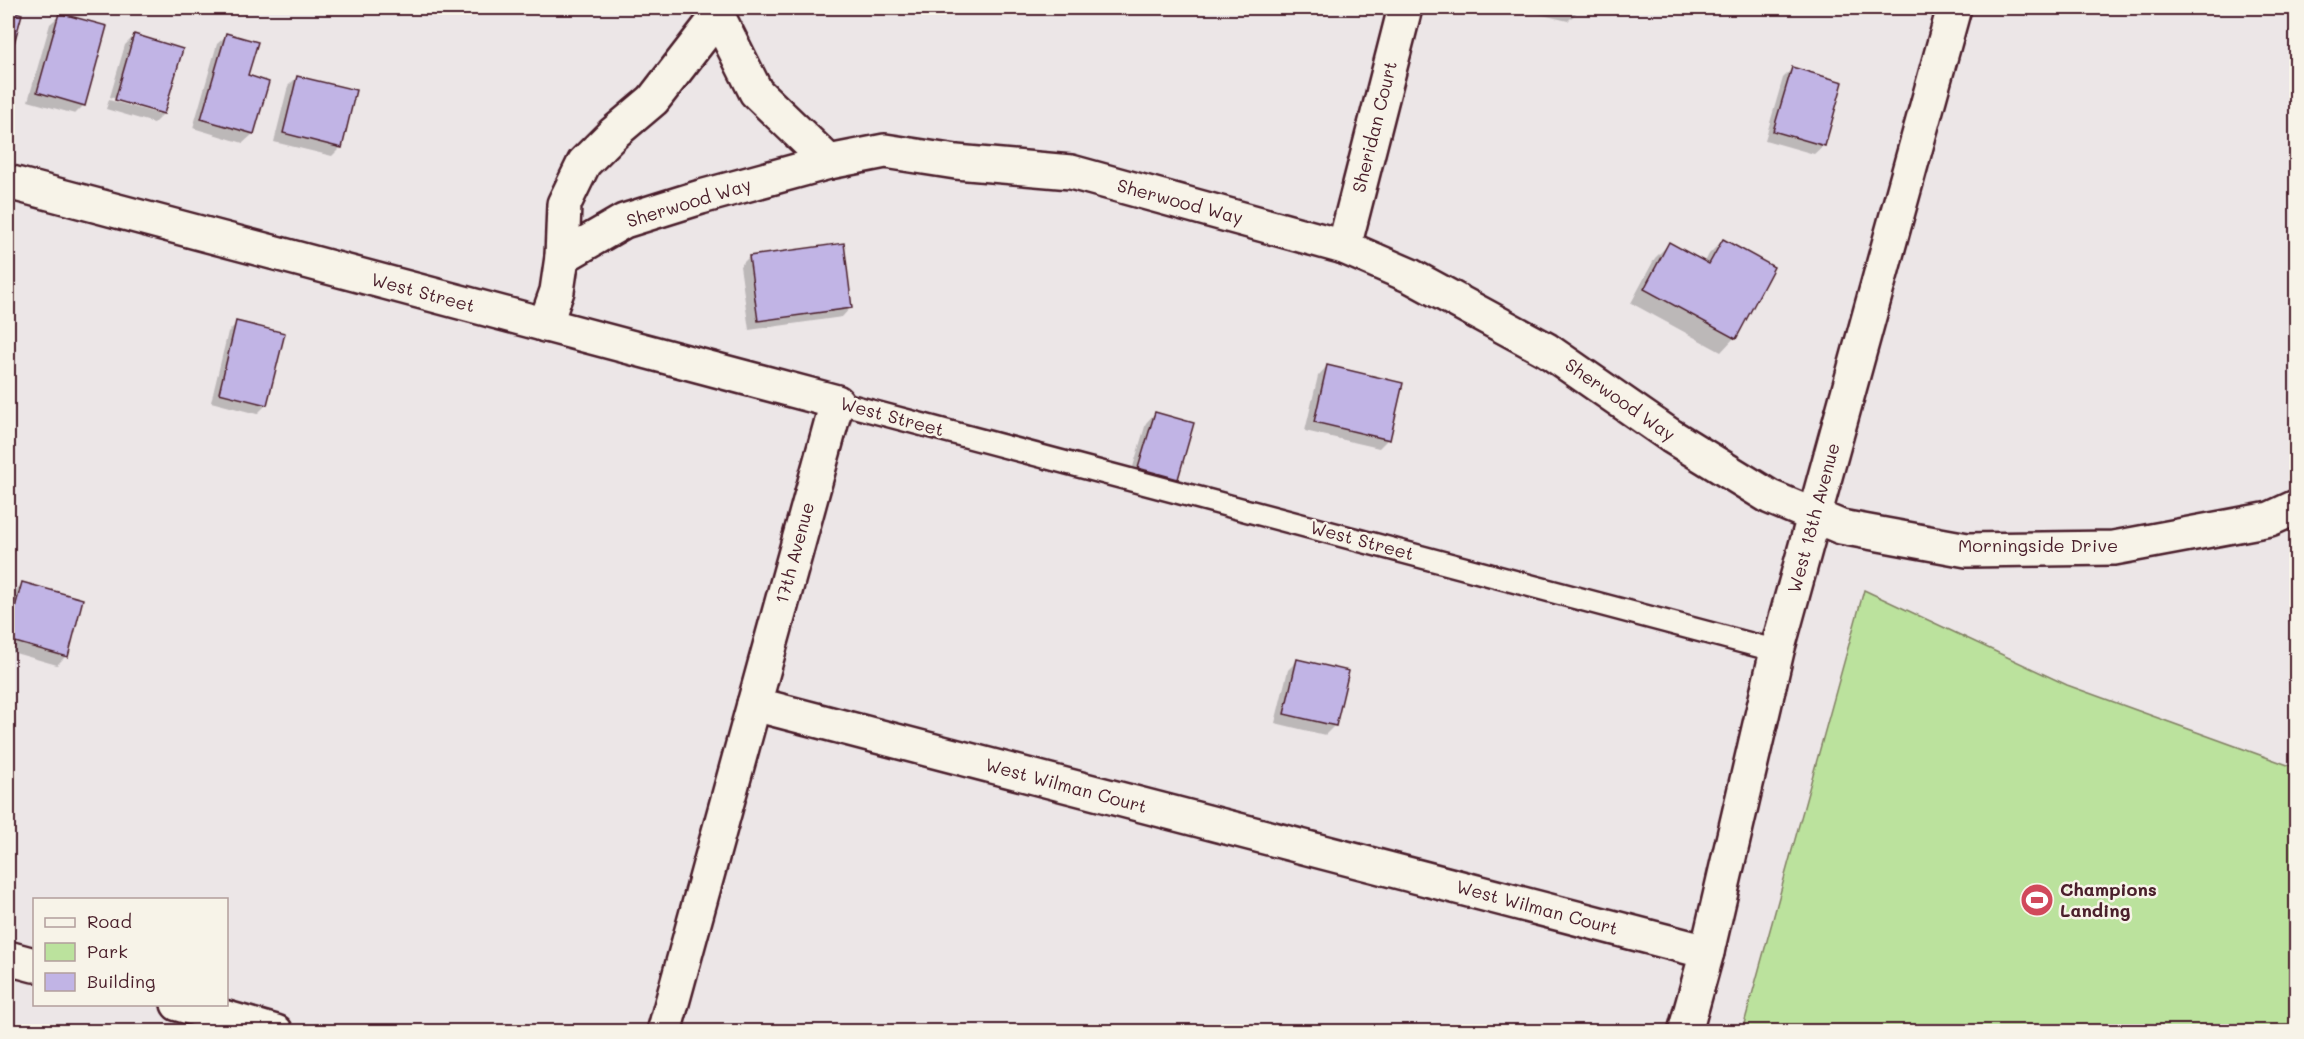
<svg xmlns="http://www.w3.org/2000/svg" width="2304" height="1039" font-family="Mali,sans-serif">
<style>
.green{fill:#bbe29d;stroke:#828064;stroke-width:1.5}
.shadow{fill:#0003}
.building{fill:#c1b4e5;stroke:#4a1f2b;stroke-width:1.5}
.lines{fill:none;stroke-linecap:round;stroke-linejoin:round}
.service-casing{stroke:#4a1f2b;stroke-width:26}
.minor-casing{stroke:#4a1f2b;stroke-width:38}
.tertiary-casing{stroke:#4a1f2b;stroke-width:38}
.service{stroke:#f7f3e8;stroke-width:21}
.minor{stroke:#f7f3e8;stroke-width:33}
.tertiary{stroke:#f7f3e8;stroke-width:33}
.labels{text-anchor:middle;stroke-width:5;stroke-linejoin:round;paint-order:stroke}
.street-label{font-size:18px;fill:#4a1f2b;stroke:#f7f3e8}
.poi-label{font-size:18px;font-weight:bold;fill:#4a1f2b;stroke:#f7f3e8;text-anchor:start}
</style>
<rect width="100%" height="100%" fill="#ece6e7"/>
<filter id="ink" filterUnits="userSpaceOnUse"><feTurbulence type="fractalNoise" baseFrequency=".0167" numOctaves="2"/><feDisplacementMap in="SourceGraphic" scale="12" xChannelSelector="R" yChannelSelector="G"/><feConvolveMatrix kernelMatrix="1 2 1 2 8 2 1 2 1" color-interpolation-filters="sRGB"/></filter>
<g filter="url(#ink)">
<path class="green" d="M1864,590L2067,685L2296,768V1031H1742Z"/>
<g class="shadow">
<path d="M1513,8H1578L1577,12L1568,21Z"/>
<path d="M8,12L20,15L8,60Z"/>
<path d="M60,15L84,105L75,114L28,101L50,24Z"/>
<path d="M227,35L246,76L253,134L243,143L193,128L217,44Z"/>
<path d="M134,36L163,114L154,123L106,109L109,100L159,114V111L110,97L125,45Z"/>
<path d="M1792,69L1824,145L1814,154L1765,140L1783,78Z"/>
<path d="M297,77L341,147L332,156L274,142L288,86Z"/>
<path d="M1723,240L1772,267L1734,338L1721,352L1631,303L1655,258L1669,244L1704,264L1709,254Z"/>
<path d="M749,257L851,307L842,317L749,330L740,266Z"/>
<path d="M237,323L266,405L257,414L211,402L228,332Z"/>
<path d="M1327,366L1388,439L1379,448L1305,431L1318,376Z"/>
<path d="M1155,413L1192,424L1177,479L1167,488L1130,477L1146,423Z"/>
<path d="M22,584L66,656L57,665L8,651V612L13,593Z"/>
<path d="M1298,660L1335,725L1325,735L1275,723L1288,670Z"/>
</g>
<g class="building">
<path d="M8,10L22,14L8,66Z"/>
<path d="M59,13L107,26L85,106L37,92Z"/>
<path d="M226,33L258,42L248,75L269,82L254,134L201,119Z"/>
<path d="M134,34L183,49L164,114L115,100Z"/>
<path d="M1792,67L1843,82L1825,146L1773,131Z"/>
<path d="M297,76L356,90L342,148L283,133Z"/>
<path d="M1723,239L1774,267L1736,339L1644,289L1669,242L1709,264Z"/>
<path d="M844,243L852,308L758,321L749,256Z"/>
<path d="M8,286L15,288L8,314Z"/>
<path d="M236,321L285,333L267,405L219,393Z"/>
<path d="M1327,365L1403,383L1390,440L1314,422Z"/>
<path d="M1155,412L1194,423L1178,479L1138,468Z"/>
<path d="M22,582L83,599L68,657L8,640V633Z"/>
<path d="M1297,659L1349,671L1336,726L1284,714Z"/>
</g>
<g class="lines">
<g class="service-casing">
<path id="service" d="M837,402L1777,651"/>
</g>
<g class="minor-casing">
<g id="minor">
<path d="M718,16L756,92L829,162"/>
<path d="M8,182L837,402L664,1032"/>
<path d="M1344,247L1405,8"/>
<path d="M562,257L564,204L584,163L614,133L653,100L718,16L717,8"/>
<path d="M545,325L557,291L562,257L624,221L701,197L829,162L885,151L956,162L1071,172L1344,247L1411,276L1547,350L1671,436L1770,497L1841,527L1967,550L2114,548L2270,519L2296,507"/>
<path d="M754,704L1707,952"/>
</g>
</g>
<g class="tertiary-casing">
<g id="tertiary">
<path d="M8,958L34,965"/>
<path d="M178,1004L276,1032"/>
<path d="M1685,1032L1707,952L1777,651L1954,8"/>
</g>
</g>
<use href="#service" class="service"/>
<use href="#minor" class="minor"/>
<use href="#tertiary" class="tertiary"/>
</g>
</g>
<defs>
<g id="stadium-disc" transform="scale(1.725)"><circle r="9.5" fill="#d1495b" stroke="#f7f3e8"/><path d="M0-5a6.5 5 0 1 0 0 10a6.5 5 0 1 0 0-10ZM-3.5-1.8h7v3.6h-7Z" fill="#fff"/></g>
</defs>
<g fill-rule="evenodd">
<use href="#stadium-disc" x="2037" y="900"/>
</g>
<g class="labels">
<g class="street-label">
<text transform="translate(1375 127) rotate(-76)" y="6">Sheridan Court</text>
<text transform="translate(1180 202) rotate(15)" y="6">Sherwood Way</text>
<text transform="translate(689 203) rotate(-17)" y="6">Sherwood Way</text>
<text transform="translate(423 293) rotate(15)" y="6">West Street</text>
<text transform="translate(1620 400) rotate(35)" y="6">Sherwood Way</text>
<text transform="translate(892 417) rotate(15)" y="6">West Street</text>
<text transform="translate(1814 518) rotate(-75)" y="6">West 18th Avenue</text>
<text transform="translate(1362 541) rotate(15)" y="6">West Street</text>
<text x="2038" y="552">Morningside Drive</text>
<text transform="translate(795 553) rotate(-75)" y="6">17th Avenue</text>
<text transform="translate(1066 786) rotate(15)" y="6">West Wilman Court</text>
<text transform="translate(1537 908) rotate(15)" y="6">West Wilman Court</text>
</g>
<g class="poi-label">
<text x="2060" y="896">Champions<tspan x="2060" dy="21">Landing</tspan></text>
</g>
</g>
<rect width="2304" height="1039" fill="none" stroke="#f7f3e8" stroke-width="30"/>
<rect x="15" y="15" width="2274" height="1009" fill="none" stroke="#4a1f2b" stroke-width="2" filter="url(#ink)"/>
<rect x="33" y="898" width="195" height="108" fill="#f7f3e8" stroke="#b29e9c" stroke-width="1.5"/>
<rect x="45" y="918" width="30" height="9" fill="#f7f3e8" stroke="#b29e9c" stroke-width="1.5"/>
<text x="87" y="928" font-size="18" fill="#4a1f2b">Road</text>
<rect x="45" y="943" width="30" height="18" fill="#bbe29d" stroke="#b29e9c" stroke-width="1.5"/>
<text x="87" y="958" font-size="18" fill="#4a1f2b">Park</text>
<rect x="45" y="973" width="30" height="18" fill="#c1b4e5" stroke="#b29e9c" stroke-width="1.5"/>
<text x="87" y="988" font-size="18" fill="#4a1f2b">Building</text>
</svg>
